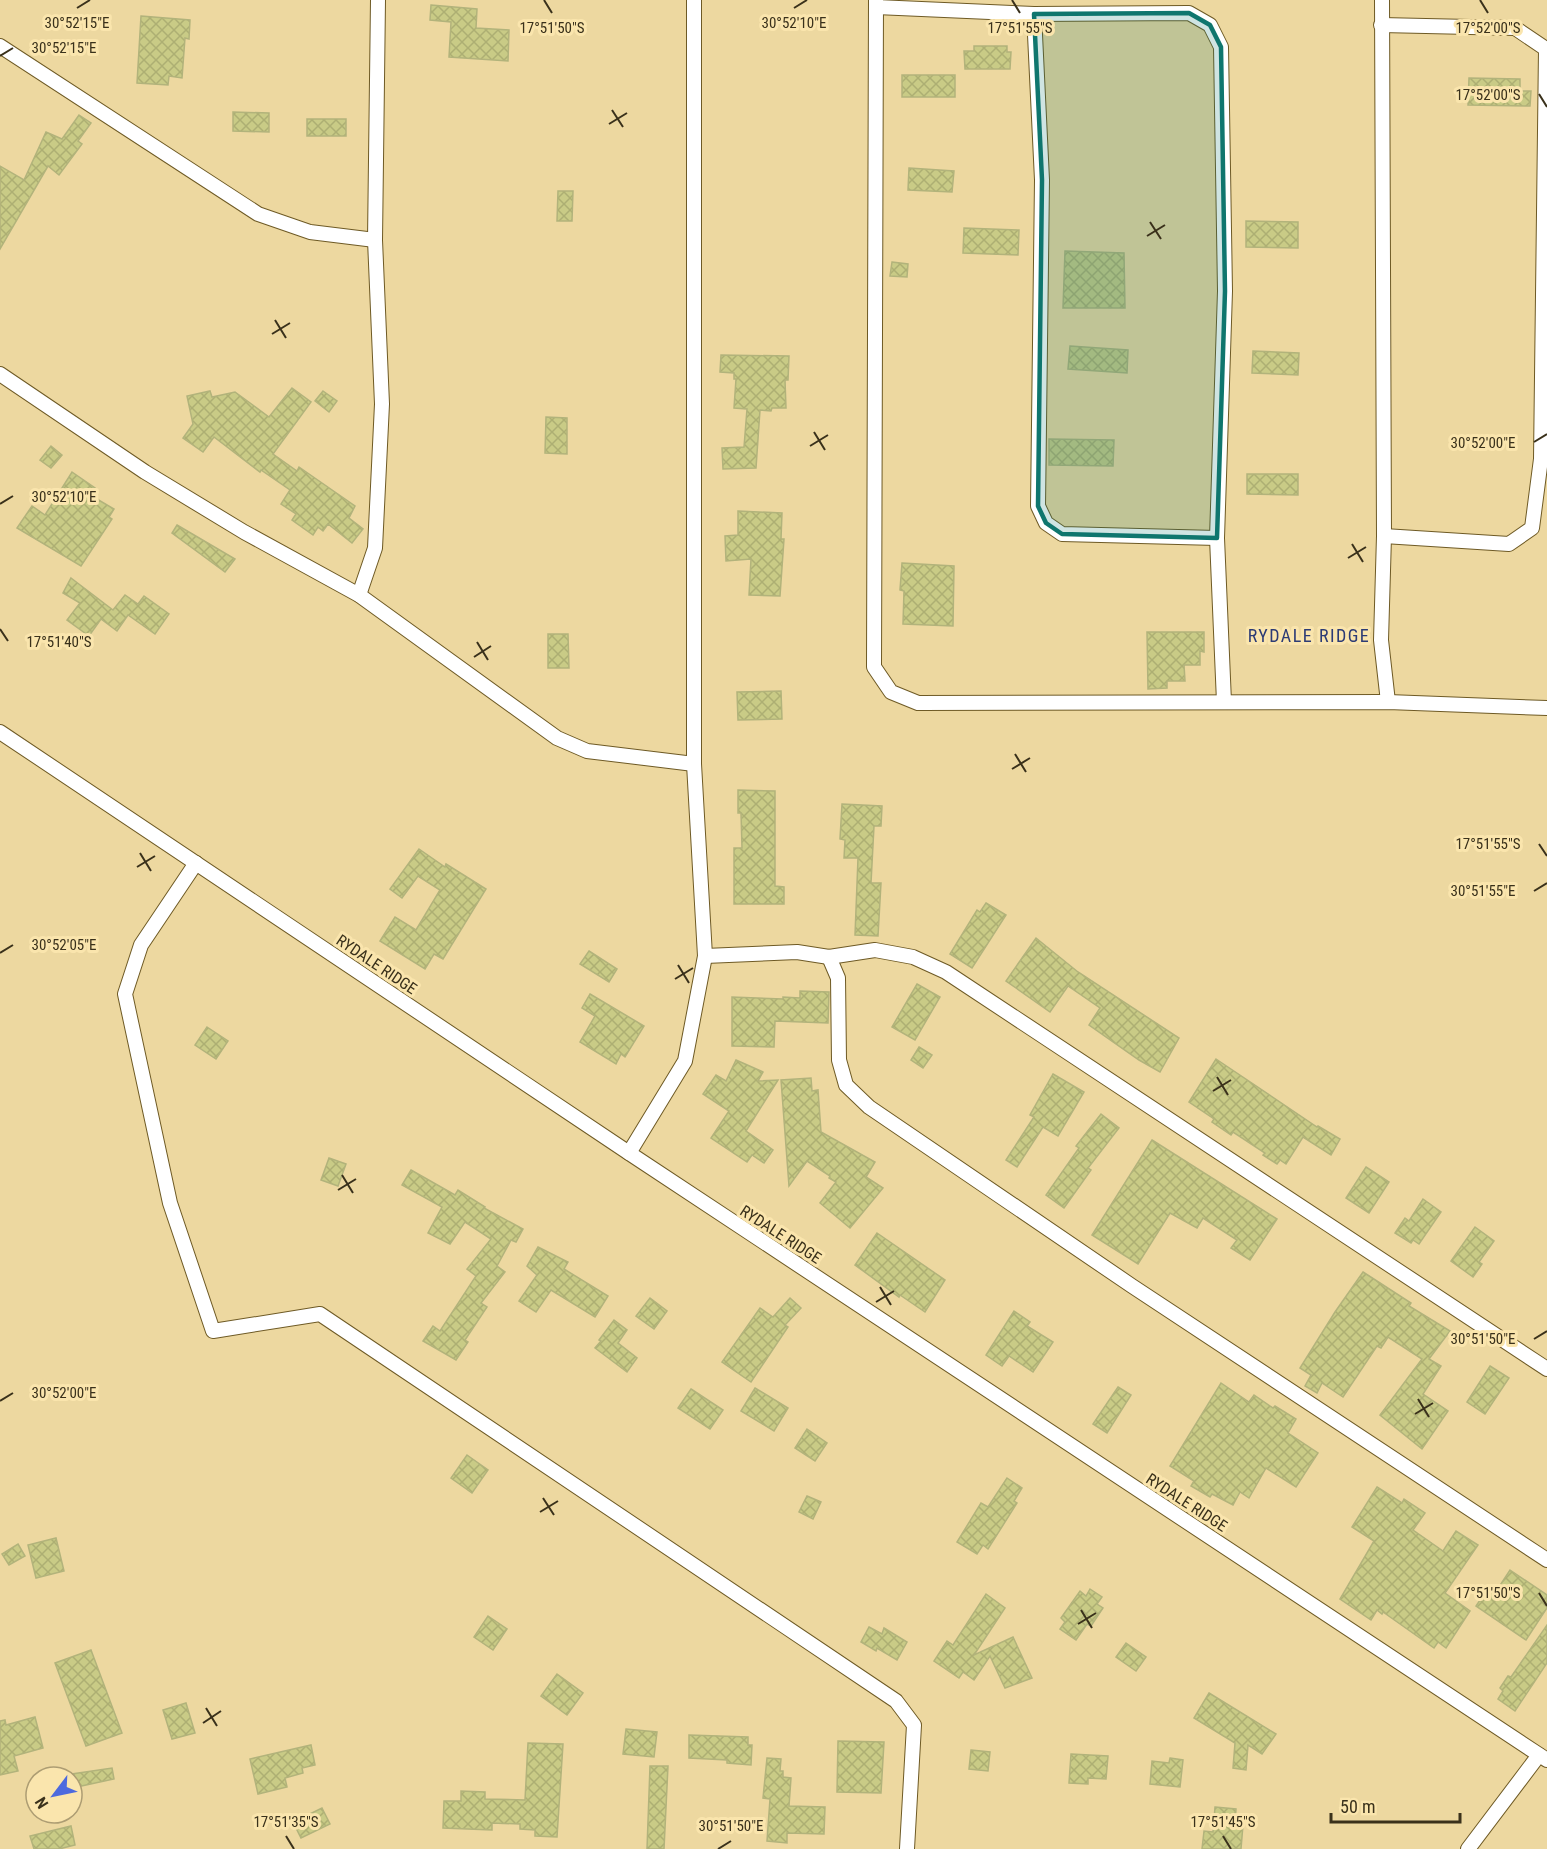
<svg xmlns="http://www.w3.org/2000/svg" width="1547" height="1849" font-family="'Roboto Condensed',sans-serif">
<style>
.building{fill:url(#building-cross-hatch);stroke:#b2b37b;stroke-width:1.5}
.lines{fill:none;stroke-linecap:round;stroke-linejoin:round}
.minor-casing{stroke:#6e5a25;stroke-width:16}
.minor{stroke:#fff;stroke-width:14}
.marked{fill:#0f766e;fill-opacity:0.2;stroke:#0f766e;stroke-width:4.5;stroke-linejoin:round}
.ticks{fill:none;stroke:#3a311b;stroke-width:2}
.labels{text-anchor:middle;stroke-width:6;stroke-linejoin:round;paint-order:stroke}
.street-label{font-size:16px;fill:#3a311b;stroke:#fae5ad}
.neighbourhood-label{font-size:18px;letter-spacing:1.5px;fill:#2c3b75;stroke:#fae5ad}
.ticks-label{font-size:15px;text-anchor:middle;fill:#3a311b;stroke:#fae5ad;stroke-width:6;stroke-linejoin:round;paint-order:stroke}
</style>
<defs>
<pattern id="building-cross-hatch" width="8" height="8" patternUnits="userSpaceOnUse" patternTransform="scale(1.5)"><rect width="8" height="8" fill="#c9cb86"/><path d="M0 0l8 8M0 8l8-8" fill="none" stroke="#adaf73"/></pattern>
</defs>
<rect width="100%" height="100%" fill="#edd8a0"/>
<g class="building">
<path d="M431,5L477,9L476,28L509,30L508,61L449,57L451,22L430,20Z"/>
<path d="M141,16L190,20L189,39L185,38L182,78L169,76L168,85L137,83Z"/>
<path d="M974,46H1007V52H1011L1010,69H965L964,51H974Z"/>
<rect x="902" y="75" width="53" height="22"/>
<path d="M1469,78L1520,79V91H1531L1530,106L1468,105Z"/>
<path d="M233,112L269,113V132L233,131Z"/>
<path d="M79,115L91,123L78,141L82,144L59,175L48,166L0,249V166L24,180L46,132L62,139Z"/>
<rect x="307" y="119" width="39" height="17"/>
<path d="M909,168L954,171L952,192L908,190Z"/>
<path d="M558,191H573L572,221H557Z"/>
<path d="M1246,221L1298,222V248L1246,247Z"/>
<path d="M964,228L1019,230L1018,255L963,253Z"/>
<path d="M1065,251L1124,253L1125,308H1063Z"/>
<path d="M892,262L908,264L907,277L890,276Z"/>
<path d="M1070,346L1128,350L1127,373L1068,369Z"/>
<path d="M1253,351L1299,353L1298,375L1252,373Z"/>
<path d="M721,355L789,356L788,380H785L786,408H772L771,411L760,410L756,468L723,469L722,448L744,447L747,409L734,408L736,379H734V373L720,372Z"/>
<path d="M292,388L311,402L273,454L297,471L299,467L355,506L349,518L363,529L352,543L328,524L323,531L318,527L313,535L292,520L296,514L281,504L290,490L261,470L260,472L214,437L203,452L183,438L193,424L187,396L210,391L212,397L235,392L269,417Z"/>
<path d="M323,391L337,401L329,412L315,401Z"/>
<path d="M546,417L567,418V454L545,453Z"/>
<path d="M1049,439L1114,440L1113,466L1049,465Z"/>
<path d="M51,446L62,455L51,468L40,460Z"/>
<path d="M72,472L95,488L90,495L114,509L109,517L112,519L81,566L17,528L32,506L45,515Z"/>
<path d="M1247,474H1298V495L1247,494Z"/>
<path d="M738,511L782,513L781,539H784L780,596L749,595L751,559L726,561L725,536L738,535Z"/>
<path d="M177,525L235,559L225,572L172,533Z"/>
<path d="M902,563L954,566L953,626L903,624L904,591L900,590Z"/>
<path d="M71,578L113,610L125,595L138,604L144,596L169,614L155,634L128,615L117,631L101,619L89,636L67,620L80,603L63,593Z"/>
<path d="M1147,632H1204V652L1200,651V665H1184L1185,681H1167V688L1148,689Z"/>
<path d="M548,634H568L569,668H548Z"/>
<path d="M781,691L782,719L738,720L737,692Z"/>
<path d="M738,790L775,791V886L784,887V904H734V848H742L741,813H738Z"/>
<path d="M842,804L882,806L881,826H874L871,883H881L878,936L855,935L858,858H844L845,840L840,839Z"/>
<path d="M419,849L445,867L446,864L486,889L443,959L434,954L425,969L380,941L395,917L416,930L440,890L418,876L402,898L390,889Z"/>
<path d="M986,903L1006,915L972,968L950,954L977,910L980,912Z"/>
<path d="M1036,938L1078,972L1179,1038L1160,1072L1139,1060L1089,1025L1100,1008L1068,986L1050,1012L1006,981Z"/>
<path d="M589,951L617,969L609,982L580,964Z"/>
<path d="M917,984L940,997L915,1040L892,1027Z"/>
<path d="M800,991L829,992L828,1023L775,1021L774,1047L732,1046V997L783,999V997L800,998Z"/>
<path d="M590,994L644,1026L625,1057L621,1054L616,1064L580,1042L595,1016L582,1008Z"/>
<path d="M207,1027L228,1041L216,1059L195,1045Z"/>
<path d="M919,1047L932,1055L923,1068L911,1060Z"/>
<path d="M1216,1059L1317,1127L1318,1126L1340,1139L1331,1155L1303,1137L1286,1164L1280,1160L1277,1164L1263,1155L1265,1153L1233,1132L1231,1135L1212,1122L1214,1119L1189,1102Z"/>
<path d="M736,1060L763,1072L758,1081L778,1080L746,1131L773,1150L764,1163L752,1155L747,1162L711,1138L729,1111L703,1094L716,1075L726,1081Z"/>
<path d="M1053,1074L1084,1092L1058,1136L1043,1127L1017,1167L1006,1160L1034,1117L1030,1115Z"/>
<path d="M811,1078L812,1091L818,1090L821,1132L875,1162L866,1177L883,1188L850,1228L820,1203L836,1182L829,1178L830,1176L807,1161L789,1186L781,1080Z"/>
<path d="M1101,1114L1119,1128L1088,1168L1091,1170L1064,1208L1046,1195L1079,1148L1076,1146Z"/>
<path d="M1152,1140L1277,1219L1250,1260L1231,1248L1237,1240L1203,1218L1197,1228L1170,1213L1138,1264L1092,1235Z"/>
<path d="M329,1158L346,1164L338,1186L321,1180Z"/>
<path d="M1366,1167L1389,1182L1369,1213L1346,1198Z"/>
<path d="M411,1170L455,1195L458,1190L485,1207L484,1208L523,1229L516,1242L511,1240L497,1266L505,1272L481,1303L487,1307L465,1340L468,1342L456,1360L423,1341L433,1326L440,1331L476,1276L467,1269L491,1239L465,1222L450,1244L428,1233L442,1207L402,1185Z"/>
<path d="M1423,1199L1441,1212L1419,1244L1413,1240L1411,1243L1395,1233L1405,1218L1409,1221Z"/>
<path d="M1475,1227L1494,1241L1479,1262L1482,1264L1473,1277L1451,1261Z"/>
<path d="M877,1233L945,1280L925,1312L900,1295L899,1297L855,1265Z"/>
<path d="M538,1247L568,1262L564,1269L608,1296L595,1317L551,1290L536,1312L519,1301L537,1275L527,1266Z"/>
<path d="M1363,1272L1411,1303L1409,1306L1450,1331L1429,1359L1441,1366L1423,1394L1448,1411L1422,1449L1380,1415L1422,1359L1388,1337L1381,1348L1377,1346L1343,1397L1322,1383L1317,1393L1305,1386L1311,1375L1300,1368L1335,1312Z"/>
<path d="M650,1298L667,1311L654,1329L636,1316Z"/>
<path d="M790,1298L801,1308L785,1325L788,1327L751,1382L722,1362L760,1308L773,1317Z"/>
<path d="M1014,1311L1030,1322L1027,1326L1053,1342L1033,1372L1009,1356L1002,1366L986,1355Z"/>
<path d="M614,1320L627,1330L618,1343L637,1358L627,1372L595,1348L601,1341L599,1340Z"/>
<path d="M1490,1366L1509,1378L1485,1414L1467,1402Z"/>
<path d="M1221,1383L1249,1402L1254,1395L1273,1408L1275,1406L1296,1419L1288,1433L1318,1453L1296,1487L1266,1468L1249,1498L1240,1492L1233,1505L1212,1494L1210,1497L1191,1486L1194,1481L1170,1466Z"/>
<path d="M1118,1387L1131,1395L1107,1433L1093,1424Z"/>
<path d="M755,1388L788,1408L774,1431L741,1411Z"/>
<path d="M691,1389L723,1410L710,1429L678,1408Z"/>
<path d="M807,1429L827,1443L815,1461L795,1448Z"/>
<path d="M467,1455L488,1470L472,1493L451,1478Z"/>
<path d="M1007,1478L1022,1488L1014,1501L1017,1503L988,1549L983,1545L977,1554L957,1542L981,1503L988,1507Z"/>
<path d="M1377,1487L1402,1503L1404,1499L1425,1513L1413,1530L1443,1551L1456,1531L1478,1545L1445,1593L1470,1611L1446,1648L1438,1642L1434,1648L1383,1612L1382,1614L1377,1610L1371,1620L1340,1599L1374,1541L1352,1527Z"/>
<path d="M807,1496L821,1502L813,1519L799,1512Z"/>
<path d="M56,1538L64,1571L36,1578L28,1545Z"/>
<path d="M18,1544L25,1556L9,1565L2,1554Z"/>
<path d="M1510,1570L1547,1595V1608L1526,1640L1476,1606L1488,1588L1495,1593Z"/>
<path d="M1090,1589L1102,1597L1097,1604L1103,1608L1091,1626L1087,1624L1076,1640L1060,1629L1065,1622L1061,1618L1080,1591L1086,1596Z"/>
<path d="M986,1594L1005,1608L974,1655L1013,1637L1032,1678L1005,1688L990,1656L974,1680L963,1672L959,1678L934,1661L947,1641L953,1645Z"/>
<path d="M488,1616L507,1629L493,1650L474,1637Z"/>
<path d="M1547,1625V1663L1515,1711L1498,1699L1503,1691L1500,1688L1508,1676L1511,1677Z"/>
<path d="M869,1627L882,1634L884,1628L907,1642L897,1660L877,1648L876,1651L861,1642Z"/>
<path d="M1126,1643L1146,1657L1136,1671L1116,1657Z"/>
<path d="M91,1650L122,1733L86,1746L55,1663Z"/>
<path d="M557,1674L583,1693L567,1715L541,1696Z"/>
<path d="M1209,1693L1276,1734L1262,1754L1248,1745L1246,1770L1233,1768L1235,1743L1194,1718Z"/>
<path d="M186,1703L195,1733L172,1739L163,1710Z"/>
<path d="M35,1717L43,1748L14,1756L18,1771L0,1775V1721L5,1720L6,1725Z"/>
<path d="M626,1729L657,1732L654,1757L623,1754Z"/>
<path d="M689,1735L748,1737V1745H752L751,1765L727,1763V1760L689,1758Z"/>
<path d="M838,1741L884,1742L881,1793L837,1792Z"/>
<path d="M528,1743L563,1744L557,1837L535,1836V1830L520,1829V1824L492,1823V1830L443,1828L444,1801H461V1791L485,1792V1799L525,1800Z"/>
<path d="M311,1745L315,1765L302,1768L303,1773L285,1778L287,1787L258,1794L250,1759Z"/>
<path d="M971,1750L990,1752L988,1771L969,1769Z"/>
<path d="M1071,1754L1108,1756L1106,1779L1088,1778V1784L1069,1783Z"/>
<path d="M767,1758L781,1759L780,1771H783V1777L791,1778L789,1806L825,1807L824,1834L787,1833V1843L767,1841L770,1799L763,1798Z"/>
<path d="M1170,1758L1183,1760L1180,1787L1150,1784L1152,1761L1169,1763Z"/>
<path d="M650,1766H668L664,1849H647Z"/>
<path d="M112,1768L114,1779L72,1788V1774Z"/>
<path d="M1215,1807L1236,1809L1235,1824L1243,1825L1241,1849H1202L1204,1831L1213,1832Z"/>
<path d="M322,1808L330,1824L301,1838L293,1822Z"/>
<path d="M71,1826L75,1845L59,1849H34L30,1836Z"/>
</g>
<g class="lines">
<g class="minor-casing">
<g id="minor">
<path d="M876,0L874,667L891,692L918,703L1388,702L1547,708"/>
<path d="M1382,0L1384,536L1381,640L1388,702"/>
<path d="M876,7L1034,14L1189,13L1210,25L1221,47L1225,291L1217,538L1224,702"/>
<path d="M1034,14L1042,180L1038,506L1046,523L1062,534L1217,538"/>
<path d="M1381,25L1515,28L1546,49L1541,459L1532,528L1509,544L1384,536"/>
<path d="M0,46L258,214L310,232L375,240"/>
<path d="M0,374L145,472L244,532L359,595L557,738L587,751L694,764"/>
<path d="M359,595L375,548L382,404L375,240L378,0"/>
<path d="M0,732L629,1153L1547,1760"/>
<path d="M196,863L141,945L125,994L170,1203L213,1331L320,1314L896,1701L914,1725L907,1849"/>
<path d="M705,956L797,952L829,957L875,950L913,957L946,972L1547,1369"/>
<path d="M829,957L838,978L839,1060L846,1085L869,1107L1132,1286L1547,1560"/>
<path d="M629,1153L685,1061L705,956L694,764V0"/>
<path d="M1468,1849L1539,1755"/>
</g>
</g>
<use href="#minor" class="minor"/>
</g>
<path class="marked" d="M1189,13L1210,25L1221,47L1225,291L1217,538L1062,534L1046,523L1038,506L1042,180L1034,14Z"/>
<path class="ticks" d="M544,0L552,13M1012,0L1020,13M1480,0L1488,13M77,8L90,0M794,8L807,0M0,56L13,48M1539,94L1547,107M612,110L623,127M609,124L627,113M1150,222L1161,239M1147,236L1165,225M275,320L286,338M272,334L290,323M814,432L825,450M1534,442L1547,434M810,446L828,435M0,504L13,496M1352,544L1363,562M1348,558L1366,547M0,629L8,641M477,642L488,660M474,657L491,646M1015,754L1026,772M1012,769L1030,758M1539,844L1547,856M140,853L151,871M137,867L155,856M1534,891L1547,883M0,953L13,945M678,965L689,983M675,979L693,968M1217,1077L1228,1095M1213,1091L1231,1080M342,1175L353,1193M338,1190L356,1179M880,1287L891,1305M876,1302L894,1291M1534,1339L1547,1331M1418,1399L1429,1417M0,1401L13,1393M1415,1414L1433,1403M543,1498L554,1515M540,1512L558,1501M1539,1593L1547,1606M1081,1610L1092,1628M1078,1624L1096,1613M206,1708L217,1726M203,1723L221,1711M286,1836L294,1849M1223,1836L1231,1849M718,1849L731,1841"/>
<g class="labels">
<g class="street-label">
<text transform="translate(377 964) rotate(34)" y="6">RYDALE RIDGE</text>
<text transform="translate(781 1234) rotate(33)" y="6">RYDALE RIDGE</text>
<text transform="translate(1187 1502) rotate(33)" y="6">RYDALE RIDGE</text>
</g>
<g class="neighbourhood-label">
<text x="1309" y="642">RYDALE RIDGE</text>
</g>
</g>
<g class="ticks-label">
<text x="77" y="28">30°52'15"E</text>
<text x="794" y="28">30°52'10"E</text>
<text x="1488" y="33">17°52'00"S</text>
<text x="552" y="33">17°51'50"S</text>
<text x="1020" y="33">17°51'55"S</text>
<text x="64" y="53">30°52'15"E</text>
<text x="1488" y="100">17°52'00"S</text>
<text x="1483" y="448">30°52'00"E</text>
<text x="64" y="502">30°52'10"E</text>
<text x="59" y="647">17°51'40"S</text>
<text x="1488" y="849">17°51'55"S</text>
<text x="1483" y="896">30°51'55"E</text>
<text x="64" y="950">30°52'05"E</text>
<text x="1483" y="1344">30°51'50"E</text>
<text x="64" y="1398">30°52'00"E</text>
<text x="1488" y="1598">17°51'50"S</text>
<text x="286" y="1827">17°51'35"S</text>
<text x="1223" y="1827">17°51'45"S</text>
<text x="731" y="1831">30°51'50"E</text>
</g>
<g transform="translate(54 1795) rotate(238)"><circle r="28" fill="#fae5ad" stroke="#ad9d73" stroke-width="1.5"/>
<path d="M0-4.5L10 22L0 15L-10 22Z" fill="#4d6ade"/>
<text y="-9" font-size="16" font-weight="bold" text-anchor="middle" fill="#3a311b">N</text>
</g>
<path d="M1331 1813v9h129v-9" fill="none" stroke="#3a311b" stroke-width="3"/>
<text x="1340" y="1813" font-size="18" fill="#3a311b" stroke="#fae5ad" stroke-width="4.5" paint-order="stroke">50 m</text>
</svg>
